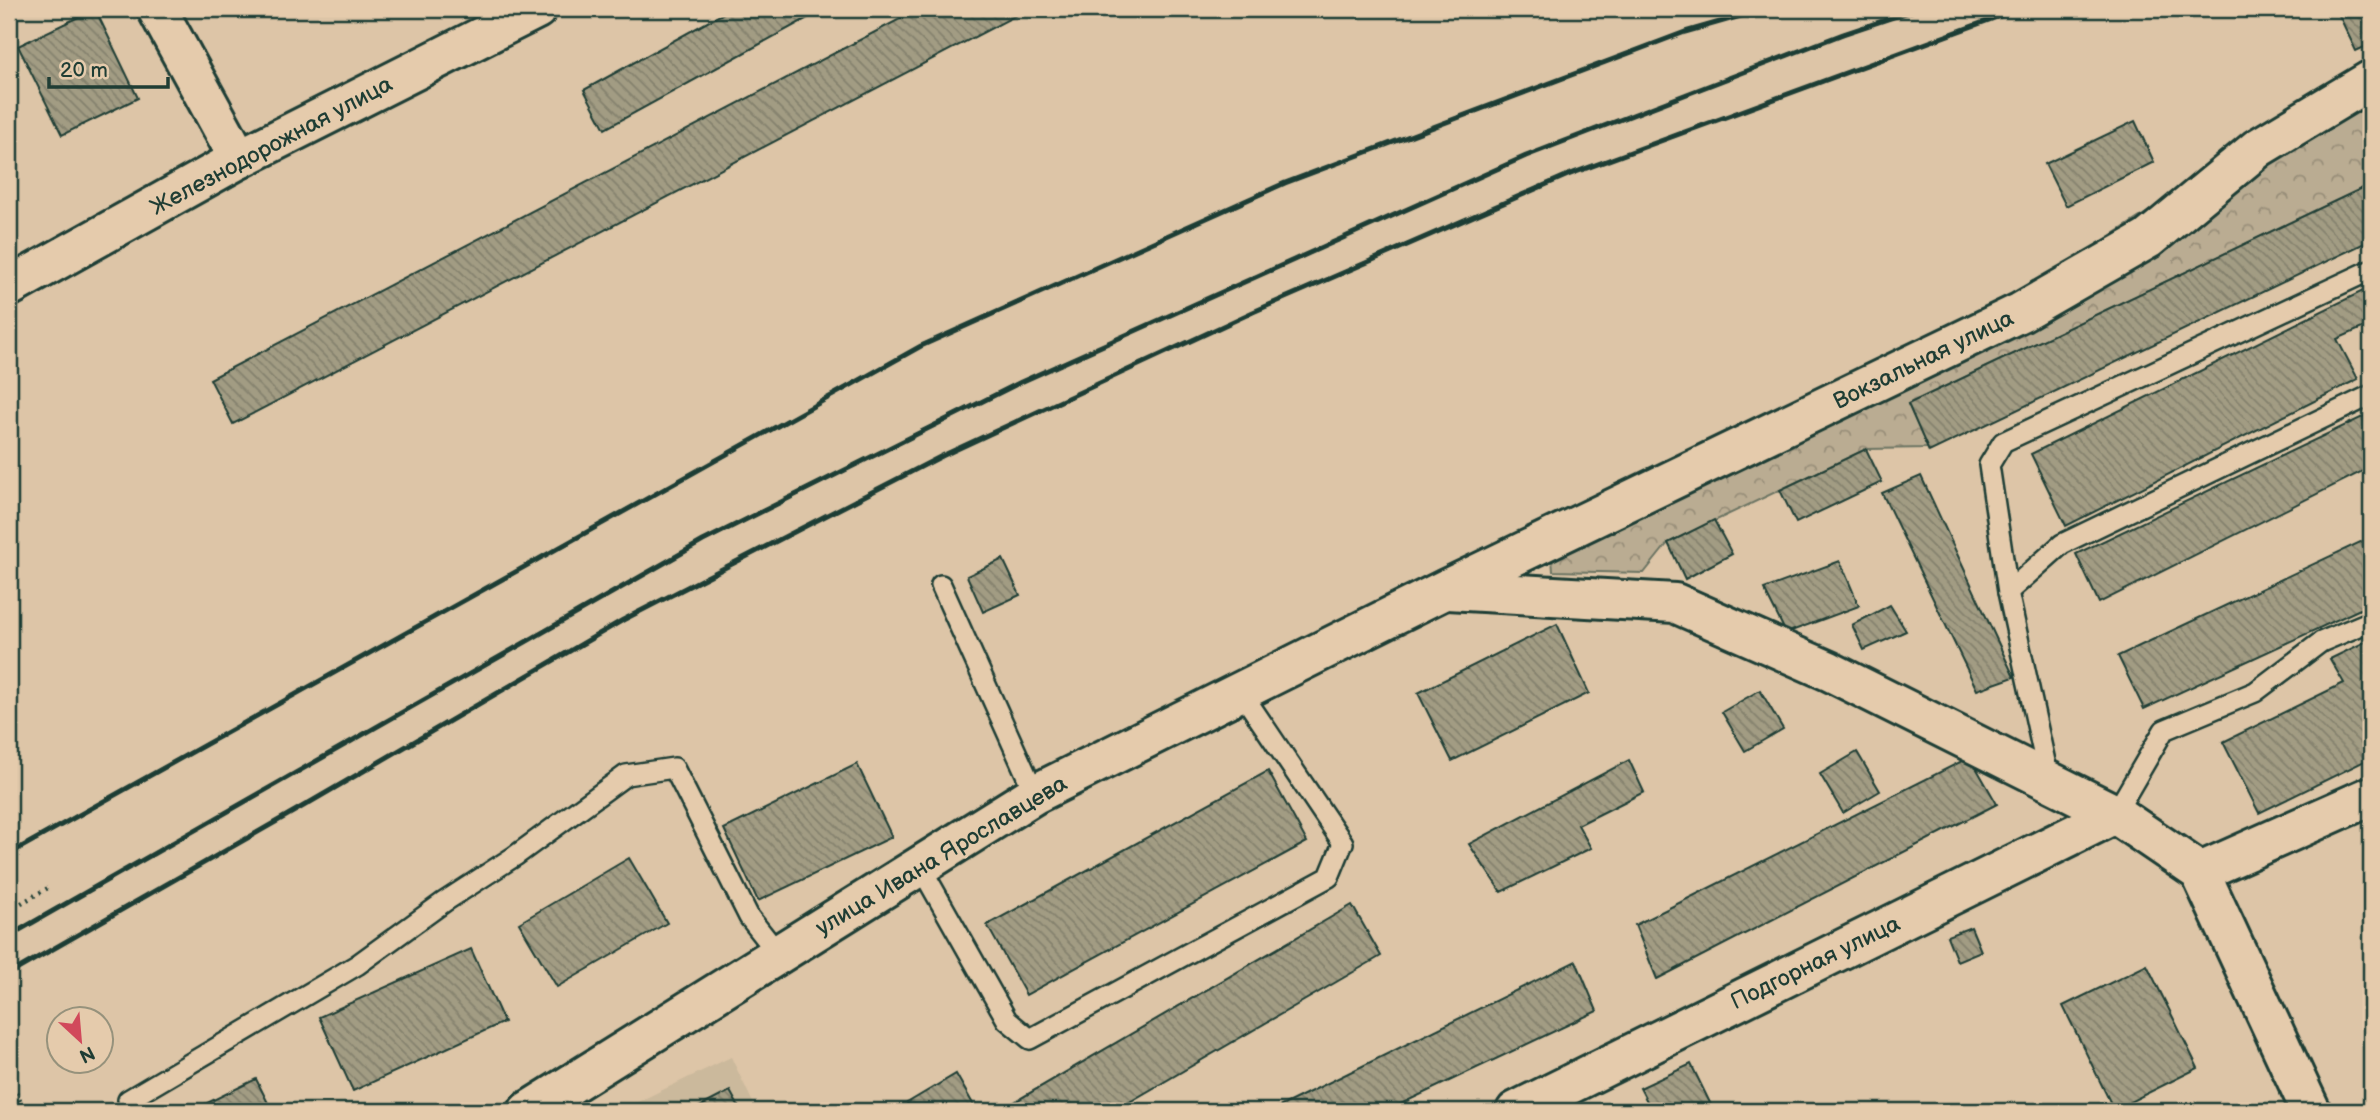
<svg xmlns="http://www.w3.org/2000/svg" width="2380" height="1120" font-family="'Balsamiq Sans',sans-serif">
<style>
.built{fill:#cbb99c}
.forest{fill:url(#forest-crowns);stroke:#6c7463;stroke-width:2}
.building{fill:url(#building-back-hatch);stroke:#1f3d34;stroke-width:2}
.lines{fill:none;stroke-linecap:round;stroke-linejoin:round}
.lane-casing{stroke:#1f3d34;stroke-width:24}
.street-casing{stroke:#1f3d34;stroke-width:44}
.secondary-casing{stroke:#1f3d34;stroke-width:44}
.path{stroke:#1f3d34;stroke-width:4.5;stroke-dasharray:2 5;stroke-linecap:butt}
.lane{stroke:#e5cbac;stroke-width:19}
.street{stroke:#e5cbac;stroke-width:38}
.secondary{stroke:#e5cbac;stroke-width:38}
.rail{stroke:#1f3d34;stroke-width:5}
.labels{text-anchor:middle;stroke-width:6;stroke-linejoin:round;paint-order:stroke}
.street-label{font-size:23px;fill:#1f3d34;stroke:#e5cbac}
</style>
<defs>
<pattern id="forest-crowns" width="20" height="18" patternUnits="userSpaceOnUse" patternTransform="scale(1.75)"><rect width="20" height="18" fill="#baac92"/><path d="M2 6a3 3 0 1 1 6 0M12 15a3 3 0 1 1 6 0" fill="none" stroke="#978d78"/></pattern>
<pattern id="building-back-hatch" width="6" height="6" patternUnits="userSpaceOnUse" patternTransform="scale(1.75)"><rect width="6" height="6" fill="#a29c83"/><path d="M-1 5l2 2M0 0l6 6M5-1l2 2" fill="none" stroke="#83806c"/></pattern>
</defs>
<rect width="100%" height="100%" fill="#ddc5a7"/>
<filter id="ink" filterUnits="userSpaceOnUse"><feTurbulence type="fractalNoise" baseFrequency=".0143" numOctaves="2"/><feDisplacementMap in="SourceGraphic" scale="14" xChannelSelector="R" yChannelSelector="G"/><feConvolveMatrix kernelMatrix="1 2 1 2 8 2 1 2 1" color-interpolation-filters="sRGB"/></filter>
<g filter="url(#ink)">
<path class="built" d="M731,1057L757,1111H619Z"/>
<path class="forest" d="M2371,90V184L1908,404L1928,448L1866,449L1668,543L1644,573L1553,571L1551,543L1884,382L2233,157Z"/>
<g class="building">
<path d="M95,9L138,98L62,135L18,46Z"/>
<path d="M731,9H824L605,129L584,90Z"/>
<path d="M919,9H1028L233,424L210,379Z"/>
<path d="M2336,9H2371V44L2356,51Z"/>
<path d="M2135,121L2154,162L2066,206L2045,164Z"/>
<path d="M2371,184V240L1929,452L1908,404Z"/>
<path d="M2371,287V328L2369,325L2337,339L2358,379L2066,526L2031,454Z"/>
<path d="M2371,413V467L2099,603L2076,554Z"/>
<path d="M1866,449L1882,482L1796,523L1780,490Z"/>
<path d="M1921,476L2014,677L1977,690L1882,493Z"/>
<path d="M1714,520L1732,554L1685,579L1668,543Z"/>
<path d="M2371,537V604L2144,709L2118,656Z"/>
<path d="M1003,559L1020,595L983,612L967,576Z"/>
<path d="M1840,561L1859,606L1786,633L1764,589Z"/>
<path d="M1890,605L1906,631L1864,650L1852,625Z"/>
<path d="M1557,624L1589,693L1452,761L1418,693Z"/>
<path d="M2371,639V758L2259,813L2223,742L2344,683L2330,659Z"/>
<path d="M1760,690L1783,729L1745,751L1722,712Z"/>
<path d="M1857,752L1880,791L1843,813L1820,774Z"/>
<path d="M1970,757L1997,804L1657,979L1635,925Z"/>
<path d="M1629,760L1644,792L1578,825L1591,848L1501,892L1469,844Z"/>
<path d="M857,764L892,837L758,901L724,829Z"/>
<path d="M1268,771L1307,842L1026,995L987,925Z"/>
<path d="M629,858L667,923L557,987L519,923Z"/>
<path d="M1352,905L1381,956L1114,1111H999Z"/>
<path d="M1971,927L1981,951L1957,961L1947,936Z"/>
<path d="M471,949L504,1022L353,1091L319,1017Z"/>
<path d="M1576,961L1597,1011L1386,1111H1271Z"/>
<path d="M2147,965L2198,1068L2114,1110L2063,1006Z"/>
<path d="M2371,994V1019L2363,998Z"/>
<path d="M1691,1064L1713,1109L1709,1111H1652L1640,1088Z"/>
<path d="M956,1074L977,1111H912L907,1103Z"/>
<path d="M256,1079L272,1111H191Z"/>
<path d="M730,1091L741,1111H692Z"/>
</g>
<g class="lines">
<g class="lane-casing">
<g id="lane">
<path d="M941,585L1035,794"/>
<path d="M2008,592L2062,544L2371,395"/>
<path d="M2049,780L2008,592L1989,465L2003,442L2371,270"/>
<path d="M2115,814L2164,730L2255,692L2321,642L2371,621"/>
<path d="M920,866L1007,1020L1030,1039L1329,877L1343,843L1241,692"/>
<path d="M134,1111L128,1100L357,965L444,902L515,856L626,775L674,768L749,917L779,955"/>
</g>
</g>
<g class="street-casing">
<g id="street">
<path d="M157,9L239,159"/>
<path d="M1448,590L1675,603L1829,671L2115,814L2200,872L2311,1111"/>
<path d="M2200,872L2371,796"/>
<path d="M528,1111L1035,794L1446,589L2021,312L2148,239L2258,148L2371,80"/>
<path d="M1516,1111L2115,814"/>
</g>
</g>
<g class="secondary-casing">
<path id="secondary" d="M9,287L239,159L537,9"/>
</g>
<g class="path">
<path d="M9,910L48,888"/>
<path d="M9,1081L26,1111"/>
<path d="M9,1102L18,1097"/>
</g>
<use href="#lane" class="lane"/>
<use href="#street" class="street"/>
<use href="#secondary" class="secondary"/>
<g class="rail">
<path d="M9,854L921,346L1285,183L1685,32L1765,9"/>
<path d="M9,936L703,541L1021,382L1526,156L1843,34L1918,9"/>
<path d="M9,974L307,804L623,620L942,456L1253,312L1568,175L2019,9"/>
</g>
</g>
</g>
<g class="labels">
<g class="street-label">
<text transform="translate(271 145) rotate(-28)" y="8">Железнодорожная улица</text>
<text transform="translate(1923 359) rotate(-26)" y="8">Вокзальная улица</text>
<text transform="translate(941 855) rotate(-31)" y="8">улица Ивана Ярославцева</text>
<text transform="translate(1815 962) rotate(-26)" y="8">Подгорная улица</text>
</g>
</g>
<rect width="2380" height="1120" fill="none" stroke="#e5cbac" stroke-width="35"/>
<rect x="18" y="18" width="2345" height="1085" fill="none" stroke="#1f3d34" stroke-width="2.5" filter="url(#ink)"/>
<g transform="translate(80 1040) rotate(154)"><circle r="33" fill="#e5cbac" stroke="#96927c" stroke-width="2"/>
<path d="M0-5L12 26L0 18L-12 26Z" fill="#d1495b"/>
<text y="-10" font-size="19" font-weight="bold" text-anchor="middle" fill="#1f3d34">N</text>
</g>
<path d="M49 77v10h119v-10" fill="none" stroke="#1f3d34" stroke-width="3.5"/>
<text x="60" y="77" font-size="21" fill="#1f3d34" stroke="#e5cbac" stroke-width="5" paint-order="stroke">20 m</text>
</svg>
